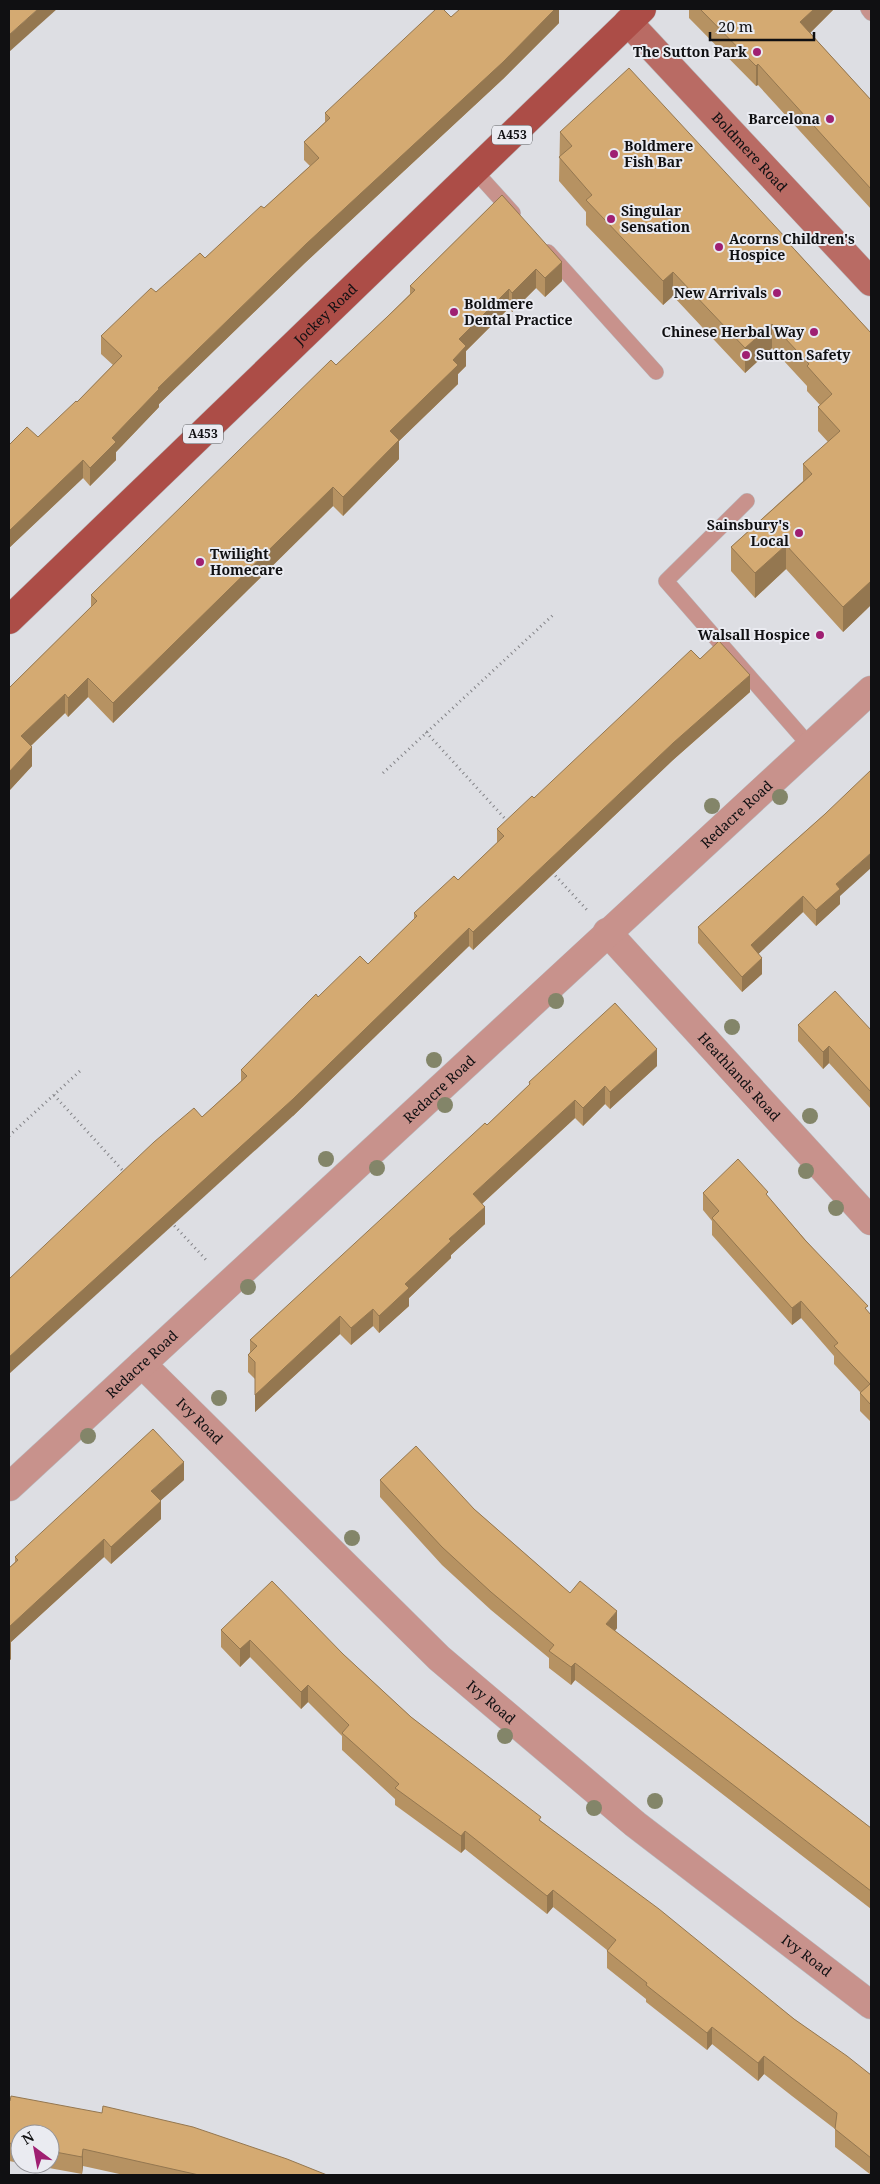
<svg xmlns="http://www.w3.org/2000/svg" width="880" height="2184" font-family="'Noto Serif',serif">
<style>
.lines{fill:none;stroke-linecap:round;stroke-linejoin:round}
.service-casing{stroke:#b8b9bd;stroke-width:16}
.minor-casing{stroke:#b8b9bd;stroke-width:29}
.secondary-casing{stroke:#b8b9bd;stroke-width:29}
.primary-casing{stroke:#b8b9bd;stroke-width:29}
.path{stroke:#838387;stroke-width:3;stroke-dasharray:1 4;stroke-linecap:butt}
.service{stroke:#c8928c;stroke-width:15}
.minor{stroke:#c8928c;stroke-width:28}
.secondary{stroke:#b96b64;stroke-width:28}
.primary{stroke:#ac4d47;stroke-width:28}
.tree{fill:#838569}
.wall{fill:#b69262}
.shaded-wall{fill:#947750}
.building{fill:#d4aa72;stroke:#947750}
.poi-dot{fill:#9f1f72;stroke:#eaebf1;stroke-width:2}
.labels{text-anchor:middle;stroke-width:4;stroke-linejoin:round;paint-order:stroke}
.shield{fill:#eaebf1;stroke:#515255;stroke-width:1}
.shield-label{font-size:12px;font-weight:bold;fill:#101012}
.poi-label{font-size:14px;font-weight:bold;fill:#101012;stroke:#eaebf1;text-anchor:end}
.street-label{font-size:14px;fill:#101012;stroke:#eaebf1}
</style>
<rect width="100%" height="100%" fill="#dddee3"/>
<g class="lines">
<g class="service-casing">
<g id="service">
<path d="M868,9L871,13"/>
<path d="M475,171L513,213"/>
<path d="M548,252L656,372"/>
<path d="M747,501L666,581L810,746"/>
</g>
</g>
<g class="minor-casing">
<g id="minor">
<path id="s1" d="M607,932L871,1221"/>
<path id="s2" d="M142,1364L439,1658L635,1824L871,2005"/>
<path id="s3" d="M9,1487L871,690"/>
</g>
</g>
<g class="secondary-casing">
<g id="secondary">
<path id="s4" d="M628,22L871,282"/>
</g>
</g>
<g class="primary-casing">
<g id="primary">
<path id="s5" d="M9,620L642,9"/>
</g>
</g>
<g class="path">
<path d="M426,732L508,822"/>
<path d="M383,773L553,615"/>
<path d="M552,872L587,910"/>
<path d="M54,1095L126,1174"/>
<path d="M9,1136L80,1071"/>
<path d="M171,1222L208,1262"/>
</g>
<use href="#service" class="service"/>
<use href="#minor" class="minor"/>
<use href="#secondary" class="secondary"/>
<use href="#primary" class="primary"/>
</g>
<g class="tree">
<circle cx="780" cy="797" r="8"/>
<circle cx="712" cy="806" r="8"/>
<circle cx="556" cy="1001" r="8"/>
<circle cx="732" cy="1027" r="8"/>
<circle cx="434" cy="1060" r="8"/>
<circle cx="445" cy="1105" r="8"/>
<circle cx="810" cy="1116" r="8"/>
<circle cx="326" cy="1159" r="8"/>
<circle cx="377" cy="1168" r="8"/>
<circle cx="806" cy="1171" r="8"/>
<circle cx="836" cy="1208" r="8"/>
<circle cx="248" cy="1287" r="8"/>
<circle cx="219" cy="1398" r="8"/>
<circle cx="88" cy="1436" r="8"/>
<circle cx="352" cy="1538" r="8"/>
<circle cx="505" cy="1736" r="8"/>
<circle cx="655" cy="1801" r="8"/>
<circle cx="594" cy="1808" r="8"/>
</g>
<g class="wall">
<path d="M559,9V23L503,79L306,262L159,404V407L116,452V460L90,486L83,478L9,548V445L38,437L77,402L113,365L101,354V336L156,292L205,258L264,208L310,166L304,160V142L325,122V113L451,17Z"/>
<path d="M689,9H834L810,33L871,100V209L758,85L756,86L689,18Z"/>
<path d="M560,132L785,239L871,333V605L843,632L786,569L755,598L731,571V547L803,481V464L828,442L818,431V407L820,405L807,391V386L772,348L745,373L673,296L663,305L586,225V212L559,181Z"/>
<path d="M502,195L562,281L545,297L536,288L512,312L509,308L466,351V366L458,374V384L399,441V459L343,516L333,506L113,723L88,697L68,717L65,713L31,746L32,766L9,791V688L91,607V595L387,317L410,294V286Z"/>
<path d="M700,659L750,692L673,760L473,950L469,946L293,1116L202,1117L241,1081V1070L318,997L368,964L414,919V913L458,880L497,843V829Z"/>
<path d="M825,814L840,896V904L816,926L803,912L758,954L762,974L742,992L698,943V927Z"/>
<path d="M798,1025L871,1030V1109L829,1063L823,1069L798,1041Z"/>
<path d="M657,1066L610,1109L605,1104L583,1126L575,1118L482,1204L485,1224L451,1255V1258L409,1298V1306L379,1333L373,1326L351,1345L340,1334L255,1412V1379L248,1372V1355L250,1352V1340L487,1125L529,1085V1082Z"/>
<path d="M703,1193L768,1197L871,1315V1422L860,1411V1393H861L834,1364V1356L801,1318L792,1325L712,1235V1221L703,1210Z"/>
<path d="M184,1480L160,1501L161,1519L111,1564L104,1557L11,1642V1659L9,1661V1568L15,1562V1557Z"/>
<path d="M380,1480L474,1509L570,1593L617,1628L615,1631L871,1828V1909L575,1680L571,1685L549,1668V1658L491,1610L442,1565L380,1497Z"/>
<path d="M221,1630L343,1654L411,1717L541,1821L794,2019L871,2075V2175L835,2147V2129L792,2096L764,2074L758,2081L712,2044L707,2050L646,2002V1999L607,1968V1950L553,1907L547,1914L465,1849L461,1853L395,1805V1799L342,1750V1736L308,1702L301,1709L250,1657L240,1667L221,1647Z"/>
<path d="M9,2101L327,2175H124L83,2166L82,2174L27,2164H50V2134H20V2163L9,2161Z"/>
</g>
<g class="shaded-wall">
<path d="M38,9H57L9,52V35Z"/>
<path d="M555,9H559V23L503,79L306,262L159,404V407L116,452V460L90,486V468L112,438L158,388L306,244Z"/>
<path d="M814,9H834L800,43V22Z"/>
<path d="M758,64V85L756,86V66Z"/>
<path d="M562,262V281L545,297V278Z"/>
<path d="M536,269V288L512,312V293Z"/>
<path d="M673,272V296L663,305V281Z"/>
<path d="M509,289V308L466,351V366L458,374V384L399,441V459L343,516V497L390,431L453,360L459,339Z"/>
<path d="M772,324V348L745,373V348Z"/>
<path d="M83,460V478L9,548V531Z"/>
<path d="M333,487V506L113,723V703Z"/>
<path d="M786,545V569L755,598V573Z"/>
<path d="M871,581V605L843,632V607Z"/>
<path d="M750,675V692L673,760L473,950V932L673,743Z"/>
<path d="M88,678V697L68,717V698Z"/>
<path d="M65,694V713L21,755V736Z"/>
<path d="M32,747V766L9,791V772Z"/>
<path d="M871,853V868L840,896V904L816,926V910L836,884Z"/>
<path d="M803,896V912L751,961V945Z"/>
<path d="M469,928V946L293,1116L9,1374V1357Z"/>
<path d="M762,958V974L742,992V977Z"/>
<path d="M829,1046V1063L823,1069V1052Z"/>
<path d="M657,1049V1066L610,1109V1092Z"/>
<path d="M605,1086V1104L583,1126V1108Z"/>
<path d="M575,1100V1118L473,1212V1194Z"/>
<path d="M485,1207V1224L451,1255V1258L409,1298V1306L379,1333V1316L405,1284L449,1239Z"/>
<path d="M801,1301V1318L792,1325V1308Z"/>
<path d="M373,1309V1326L351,1345V1328Z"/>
<path d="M340,1316V1334L255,1412V1395Z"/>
<path d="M184,1462V1480L151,1509V1491Z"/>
<path d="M161,1501V1519L111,1564V1547Z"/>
<path d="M104,1539V1557L11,1642V1659L9,1661V1627Z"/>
<path d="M617,1611V1628L606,1642V1624Z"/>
<path d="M250,1640V1657L240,1667V1649Z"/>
<path d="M575,1663V1680L571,1685V1667Z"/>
<path d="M308,1685V1702L301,1709V1692Z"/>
<path d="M465,1831V1849L461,1853V1836Z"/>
<path d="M553,1890V1907L547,1914V1896Z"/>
<path d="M712,2027V2044L707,2050V2033Z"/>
<path d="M764,2056V2074L758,2081V2063Z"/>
<path d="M83,2149V2166L82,2174V2157Z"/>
</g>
<g class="building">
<path d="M9,9H38L9,35Z"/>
<path d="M436,9H443L451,17L460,9H555L503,62L306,244L158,388L159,389L112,438L116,442L90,468L83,460L9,531V445L27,427L38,437L76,401L77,402L122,356L101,336L151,288L156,292L200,253L205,258L261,206L264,208L319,158L304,142L330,118L325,113Z"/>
<path d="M700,9H814L800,22L871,100V189L758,64L756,66Z"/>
<path d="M629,68L785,237L784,238L871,333V581L843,607L786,545L755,573L731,547L812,474L803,464L840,431L818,407L832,394L807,366L809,364L772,324L745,348L673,272L663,281L586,200L592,195L559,157L572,146L560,132Z"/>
<path d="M502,195L562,262L545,278L536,269L512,293L509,289L459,339L466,346L453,360L458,365L390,431L399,440L343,497L333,487L113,703L88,678L68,698L65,694L21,736L32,747L9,772V688L97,601L91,595L331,360L336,365L387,317L415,290L410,286Z"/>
<path d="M719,641L750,675L673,743L473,932L469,928L293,1099L9,1357V1279L154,1142L194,1108L202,1117L247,1076L241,1070L316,994L318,997L360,956L368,964L417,916L414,913L454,876L458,880L504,836L497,829L532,796L534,798L691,650L700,659Z"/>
<path d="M871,770V853L836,884L840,889L816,910L803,896L751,945L762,958L742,977L698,927L825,814Z"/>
<path d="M835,991L871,1030V1092L829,1046L823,1052L798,1025Z"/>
<path d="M615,1003L657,1049L610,1092L605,1086L583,1108L575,1100L473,1194L485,1207L449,1239L451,1241L405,1284L409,1288L379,1316L373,1309L351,1328L340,1316L255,1395V1362L248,1355L257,1346L250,1340L485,1123L487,1125L530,1084L529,1082Z"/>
<path d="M738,1159L768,1192L766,1194L805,1240L868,1306L865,1308L871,1315V1405L860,1393L870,1384L834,1346L838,1343L801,1301L792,1308L712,1218L719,1211L703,1193Z"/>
<path d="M153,1429L184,1462L151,1491L161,1501L111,1547L104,1539L9,1627V1568L18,1560L15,1557Z"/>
<path d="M416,1446L474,1509L570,1593L580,1581L617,1611L606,1624L871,1828V1891L575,1663L571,1667L549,1651L554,1645L491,1592L442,1547L380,1480Z"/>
<path d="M272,1581L343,1654L411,1717L541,1817L539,1820L659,1909L794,2019L847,2056L871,2075V2158L835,2129L837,2113L792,2078L764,2056L758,2063L712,2027L707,2033L646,1985L647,1983L607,1951L616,1940L553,1890L547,1896L465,1831L461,1836L395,1788L399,1784L342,1733L349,1725L308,1685L301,1692L250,1640L240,1649L221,1630Z"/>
<path d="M11,2096L102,2113L103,2106L193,2127L287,2159L327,2175H199L83,2149L82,2157L50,2151V2134H20V2145L9,2143V2101H10Z"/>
</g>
<g class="poi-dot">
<circle cx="757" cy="52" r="5"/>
<circle cx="830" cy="119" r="5"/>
<circle cx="614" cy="154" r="5"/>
<circle cx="611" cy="219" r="5"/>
<circle cx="719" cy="247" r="5"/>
<circle cx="777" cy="293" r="5"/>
<circle cx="454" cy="312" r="5"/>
<circle cx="814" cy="332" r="5"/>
<circle cx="746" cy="355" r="5"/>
<circle cx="799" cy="533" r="5"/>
<circle cx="200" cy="562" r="5"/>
<circle cx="820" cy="635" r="5"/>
</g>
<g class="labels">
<g class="shield">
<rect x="492" y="125.5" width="40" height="19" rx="4"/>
<rect x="183" y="424.5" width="40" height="19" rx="4"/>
</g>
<g class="shield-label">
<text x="512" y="139">A453</text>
<text x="203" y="438">A453</text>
</g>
<g class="poi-label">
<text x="747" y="57">The Sutton Park</text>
<text x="820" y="124">Barcelona</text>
<text x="624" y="151" text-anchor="start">Boldmere<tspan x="624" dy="16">Fish Bar</tspan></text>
<text x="621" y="216" text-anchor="start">Singular<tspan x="621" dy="16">Sensation</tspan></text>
<text x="729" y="244" text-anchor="start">Acorns Children's<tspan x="729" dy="16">Hospice</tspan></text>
<text x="767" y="298">New Arrivals</text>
<text x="464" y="309" text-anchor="start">Boldmere<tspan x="464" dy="16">Dental Practice</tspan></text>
<text x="804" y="337">Chinese Herbal Way</text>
<text x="756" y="360" text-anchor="start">Sutton Safety</text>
<text x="789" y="530">Sainsbury's<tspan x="789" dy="16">Local</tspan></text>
<text x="210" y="559" text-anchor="start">Twilight<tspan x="210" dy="16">Homecare</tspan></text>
<text x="810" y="640">Walsall Hospice</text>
</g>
<g class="street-label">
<text dy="5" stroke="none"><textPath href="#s4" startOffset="178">Boldmere Road</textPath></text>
<text dy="5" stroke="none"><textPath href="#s5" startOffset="440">Jockey Road</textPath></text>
<text dy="5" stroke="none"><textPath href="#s3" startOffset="991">Redacre Road</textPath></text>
<text dy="5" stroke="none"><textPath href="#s1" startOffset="196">Heathlands Road</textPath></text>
<text dy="5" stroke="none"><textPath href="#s3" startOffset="586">Redacre Road</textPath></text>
<text dy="5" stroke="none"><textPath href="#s3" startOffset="181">Redacre Road</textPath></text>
<text dy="5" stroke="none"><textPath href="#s2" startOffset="81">Ivy Road</textPath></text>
<text dy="5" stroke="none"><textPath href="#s2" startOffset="486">Ivy Road</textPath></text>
<text dy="5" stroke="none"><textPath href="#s2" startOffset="891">Ivy Road</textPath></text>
</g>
</g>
<rect width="880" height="2184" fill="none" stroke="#101012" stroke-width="20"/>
<g transform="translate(35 2149) rotate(328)"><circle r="24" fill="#eaebf1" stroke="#939398"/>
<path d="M0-4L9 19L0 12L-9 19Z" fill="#9f1f72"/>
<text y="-8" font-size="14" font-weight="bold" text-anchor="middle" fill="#101012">N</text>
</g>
<path d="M710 32v8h104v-8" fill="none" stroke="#101012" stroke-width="2.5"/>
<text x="718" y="32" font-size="15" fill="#101012" stroke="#eaebf1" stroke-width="4" paint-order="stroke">20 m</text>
</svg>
